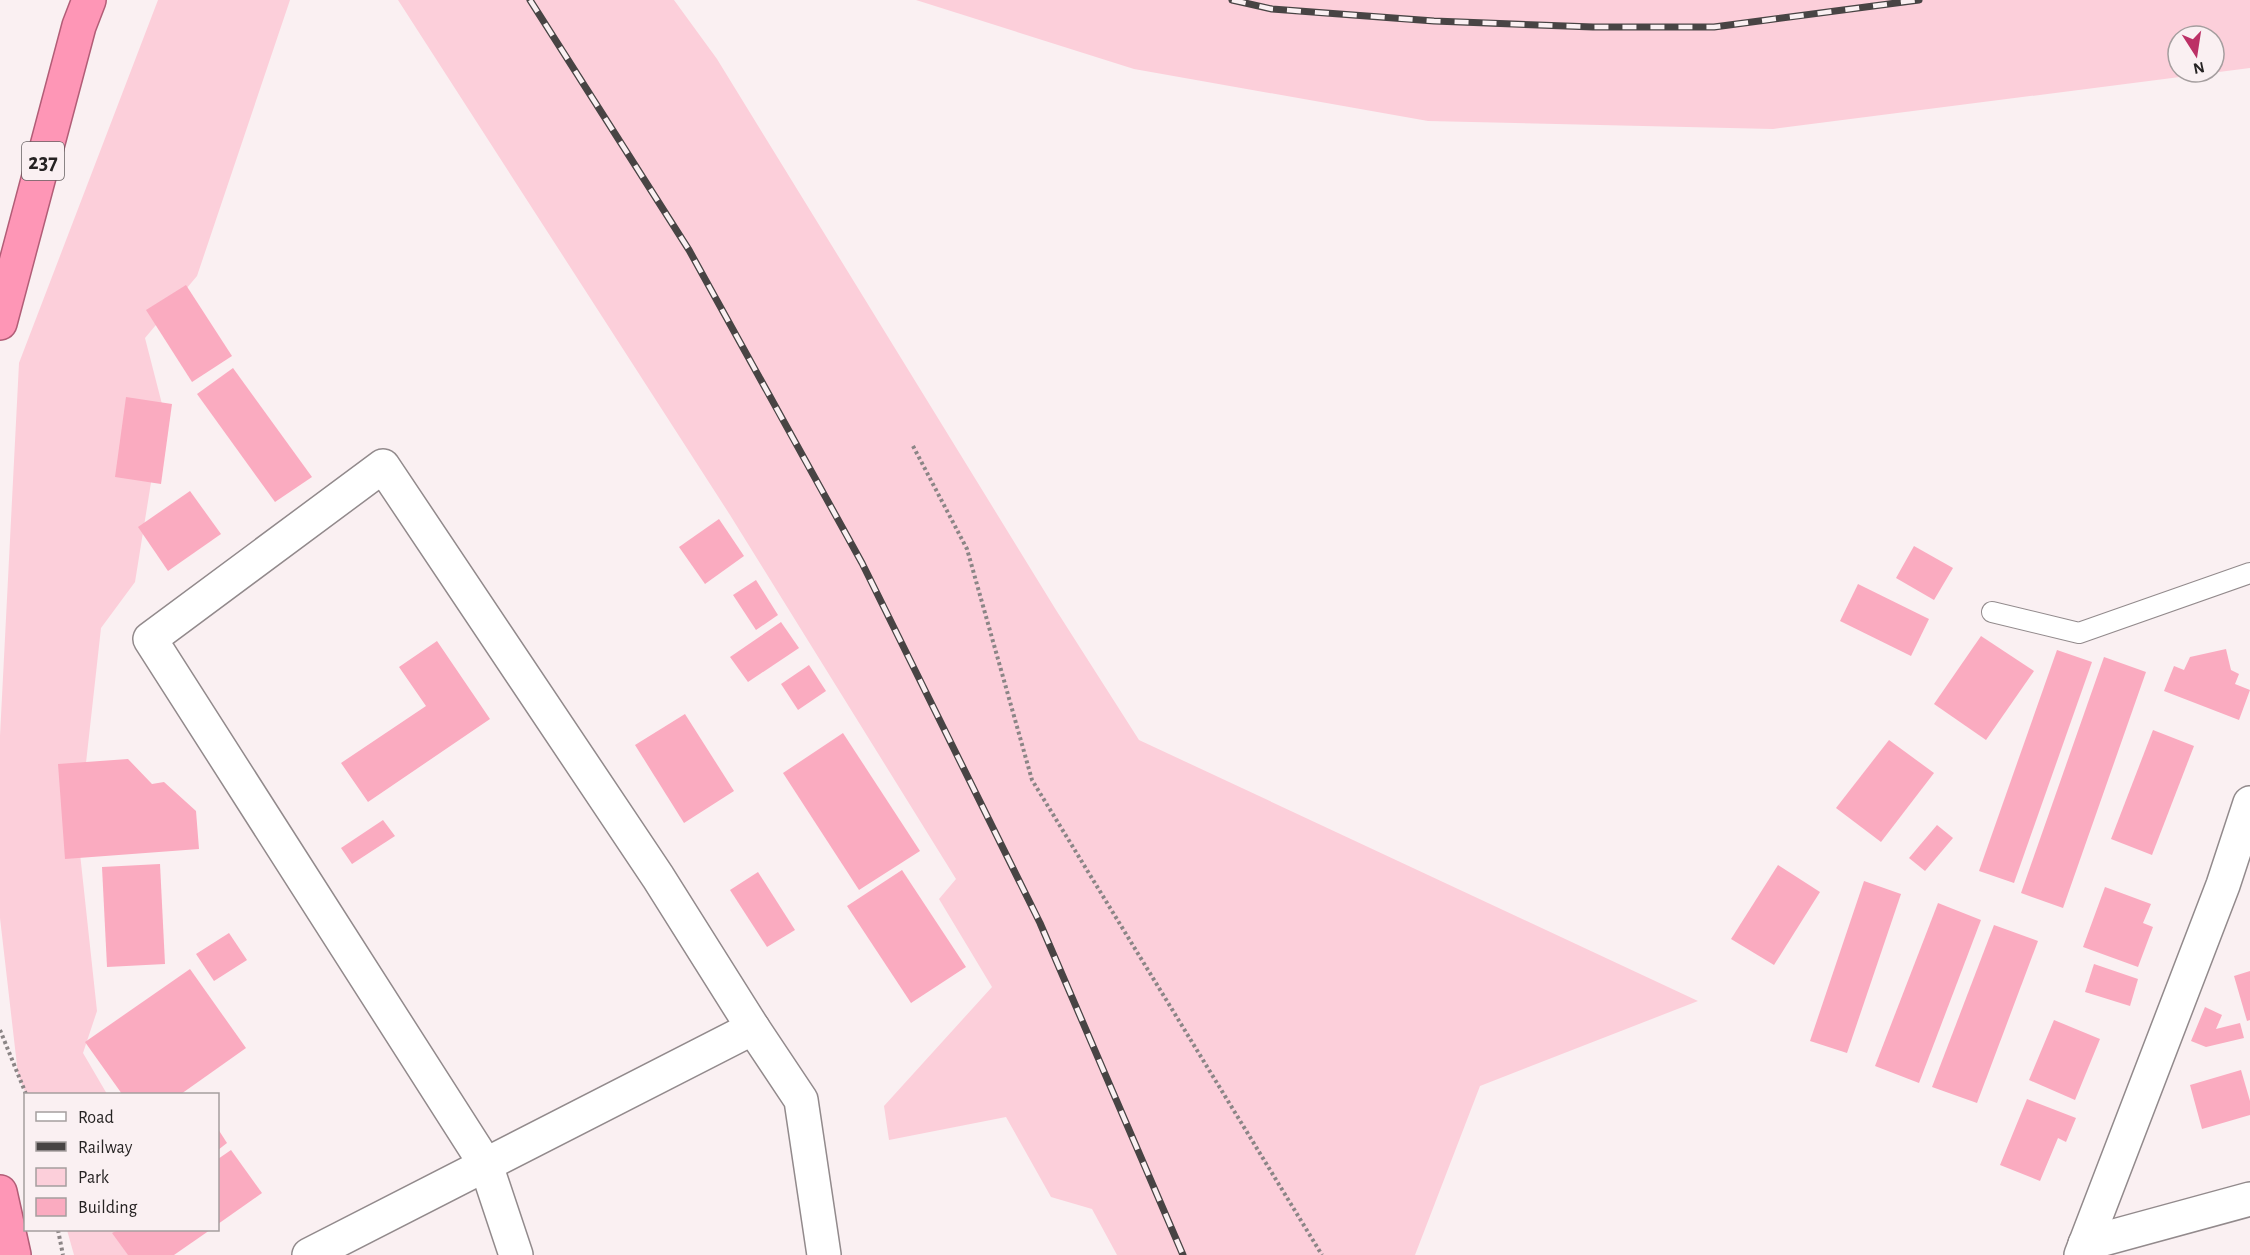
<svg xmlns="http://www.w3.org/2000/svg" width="2250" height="1255" font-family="'Alegreya Sans',sans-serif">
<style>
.green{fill:#fccfda;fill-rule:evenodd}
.building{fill:#faabc0}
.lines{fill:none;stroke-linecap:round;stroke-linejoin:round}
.service-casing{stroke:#928a8c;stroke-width:22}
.minor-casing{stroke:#928a8c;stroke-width:36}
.trunk-casing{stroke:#b25d77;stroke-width:36}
.path{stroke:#8b8586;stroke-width:4;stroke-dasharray:3 3;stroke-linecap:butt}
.service{stroke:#fff;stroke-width:20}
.minor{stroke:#fff;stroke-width:33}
.trunk{stroke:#fe96b6;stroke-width:33}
.rail-casing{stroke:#484444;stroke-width:7}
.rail{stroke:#faf0f2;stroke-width:4.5;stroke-dasharray:14;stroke-linecap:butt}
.labels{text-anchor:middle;stroke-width:4.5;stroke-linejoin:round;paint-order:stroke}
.shield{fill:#faf0f2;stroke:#666061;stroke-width:1.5}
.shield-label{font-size:22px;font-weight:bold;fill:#262323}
</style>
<rect width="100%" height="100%" fill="#faf0f2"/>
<g class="green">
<path d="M158,0H290L197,276L145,338L163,408L135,582L101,628L78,835L97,1011L83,1053L107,1094H26L18,1074L0,918V736L19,363Z"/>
<path d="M398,0H674L717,59L1056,610L1139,740L1698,1001L1480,1086L1415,1255H1117L1092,1209L1051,1197L1006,1117L889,1140L884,1106L992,987L939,899L956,879L730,515Z"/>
<path d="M916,0H2250V68L1773,129L1428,121L1134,69ZM2178,36H2214V72H2178Z"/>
<path d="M67,1230H128L141,1255H74Z"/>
</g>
<g class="building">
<path d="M186,285L232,356L192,382L146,310Z"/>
<path d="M233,368L312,477L275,502L197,394Z"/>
<path d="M126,397L172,404L161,484L115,477Z"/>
<path d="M190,491L221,534L168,571L138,527Z"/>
<path d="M719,519L744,556L705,584L679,547Z"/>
<path d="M1914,546L1953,568L1934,600L1896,578Z"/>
<path d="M756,580L778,615L756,630L733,595Z"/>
<path d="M1858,584L1929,619L1911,656L1840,621Z"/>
<path d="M781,622L799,648L748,682L730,657Z"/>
<path d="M1981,636L2034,671L1986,740L1934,704Z"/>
<path d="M437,641L490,719L368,802L341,763L426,706L399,667Z"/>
<path d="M2226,649L2231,670L2239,674L2235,684L2250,690L2239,720L2164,691L2174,666L2184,670L2190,657Z"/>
<path d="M2057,650L2092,662L2014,883L1979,871Z"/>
<path d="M2104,657L2146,672L2063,908L2021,893Z"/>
<path d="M809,665L826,691L798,710L781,684Z"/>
<path d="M685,714L734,791L684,823L635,745Z"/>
<path d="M2153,730L2194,746L2152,855L2111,839Z"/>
<path d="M843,733L920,851L859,890L783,773Z"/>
<path d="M1889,740L1934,773L1881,842L1836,808Z"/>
<path d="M128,759L152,784L164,782L196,811L199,849L65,859L58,764Z"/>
<path d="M383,820L395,836L352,864L341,848Z"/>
<path d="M1937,825L1953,838L1925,871L1909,858Z"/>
<path d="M160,864L165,964L107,967L102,867Z"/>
<path d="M1778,865L1820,892L1774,965L1731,939Z"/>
<path d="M902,870L966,967L911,1003L847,906Z"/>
<path d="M758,872L795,930L767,947L730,890Z"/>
<path d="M1864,881L1901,894L1847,1053L1810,1041Z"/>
<path d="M2105,887L2151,904L2143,923L2153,927L2138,967L2083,947Z"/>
<path d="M1938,903L1981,920L1919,1083L1875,1066Z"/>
<path d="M1994,925L2038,941L1977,1103L1932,1087Z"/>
<path d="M229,933L247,960L214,981L196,954Z"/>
<path d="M2094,964L2138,979L2130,1006L2085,992Z"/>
<path d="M190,969L246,1048L181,1094H122L85,1042Z"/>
<path d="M2250,971V1020L2247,1021L2234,976Z"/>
<path d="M2205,1007L2222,1015L2216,1029L2240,1023L2244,1038L2206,1047L2191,1041Z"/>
<path d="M2054,1020L2100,1039L2075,1100L2029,1080Z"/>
<path d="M2241,1070L2250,1101V1115L2202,1129L2190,1085Z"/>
<path d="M2027,1099L2076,1118L2066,1142L2058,1138L2040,1181L2000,1165Z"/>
<path d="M218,1129L227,1143L218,1150Z"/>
<path d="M231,1150L262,1193L218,1224V1159Z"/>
<path d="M118,1230H210L174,1255H128L112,1233Z"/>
</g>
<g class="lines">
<g class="service-casing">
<path id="service" d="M1992,612L2079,633L2250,573"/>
</g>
<g class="minor-casing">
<g id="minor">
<path d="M2085,1244L2250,1199"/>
<path d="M309,1255L753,1028"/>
<path d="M516,1255L486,1165L150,639L383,466L658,877L753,1028L801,1100L824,1255"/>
<path d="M2081,1255L2223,885L2250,803"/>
</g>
</g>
<g class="trunk-casing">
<g id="trunk">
<path d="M0,323L79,26L89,0"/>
<path d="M0,1192L14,1255"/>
</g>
</g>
<g class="path">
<path d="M913,446L967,549L1032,780L1322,1255"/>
<path d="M0,1030L26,1094"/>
<path d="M58,1230L63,1255"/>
</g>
<use href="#service" class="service"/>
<use href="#minor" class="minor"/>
<use href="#trunk" class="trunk"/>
<g class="rail-casing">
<g id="rail">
<path d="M530,0L689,250L862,563L1040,923L1183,1255"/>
<path d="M1232,0L1272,9L1434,21L1593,27H1714L1919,0"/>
</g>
</g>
<use href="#rail" class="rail"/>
</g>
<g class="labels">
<rect class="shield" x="22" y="142" width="42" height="38" rx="4.5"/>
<g class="shield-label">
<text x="43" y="169">237</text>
</g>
</g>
<rect x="24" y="1093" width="195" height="138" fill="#faf0f2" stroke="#a59e9f" stroke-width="1.5"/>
<rect x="36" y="1112" width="30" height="9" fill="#ffffff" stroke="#a59e9f" stroke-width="1.5"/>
<text x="78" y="1123" font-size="18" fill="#262323">Road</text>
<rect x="36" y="1142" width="30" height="9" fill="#484444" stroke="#a59e9f" stroke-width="1.5"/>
<text x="78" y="1153" font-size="18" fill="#262323">Railway</text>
<rect x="36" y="1168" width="30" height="18" fill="#fccfda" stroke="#a59e9f" stroke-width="1.5"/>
<text x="78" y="1183" font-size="18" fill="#262323">Park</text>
<rect x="36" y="1198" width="30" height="18" fill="#faabc0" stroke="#a59e9f" stroke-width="1.5"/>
<text x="78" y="1213" font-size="18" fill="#262323">Building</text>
<g transform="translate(2196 54) rotate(168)"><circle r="28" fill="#faf0f2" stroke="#a59e9f" stroke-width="1.5"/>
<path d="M0-4.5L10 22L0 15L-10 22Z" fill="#bc3066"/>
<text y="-9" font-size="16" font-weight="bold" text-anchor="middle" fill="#262323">N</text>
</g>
</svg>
